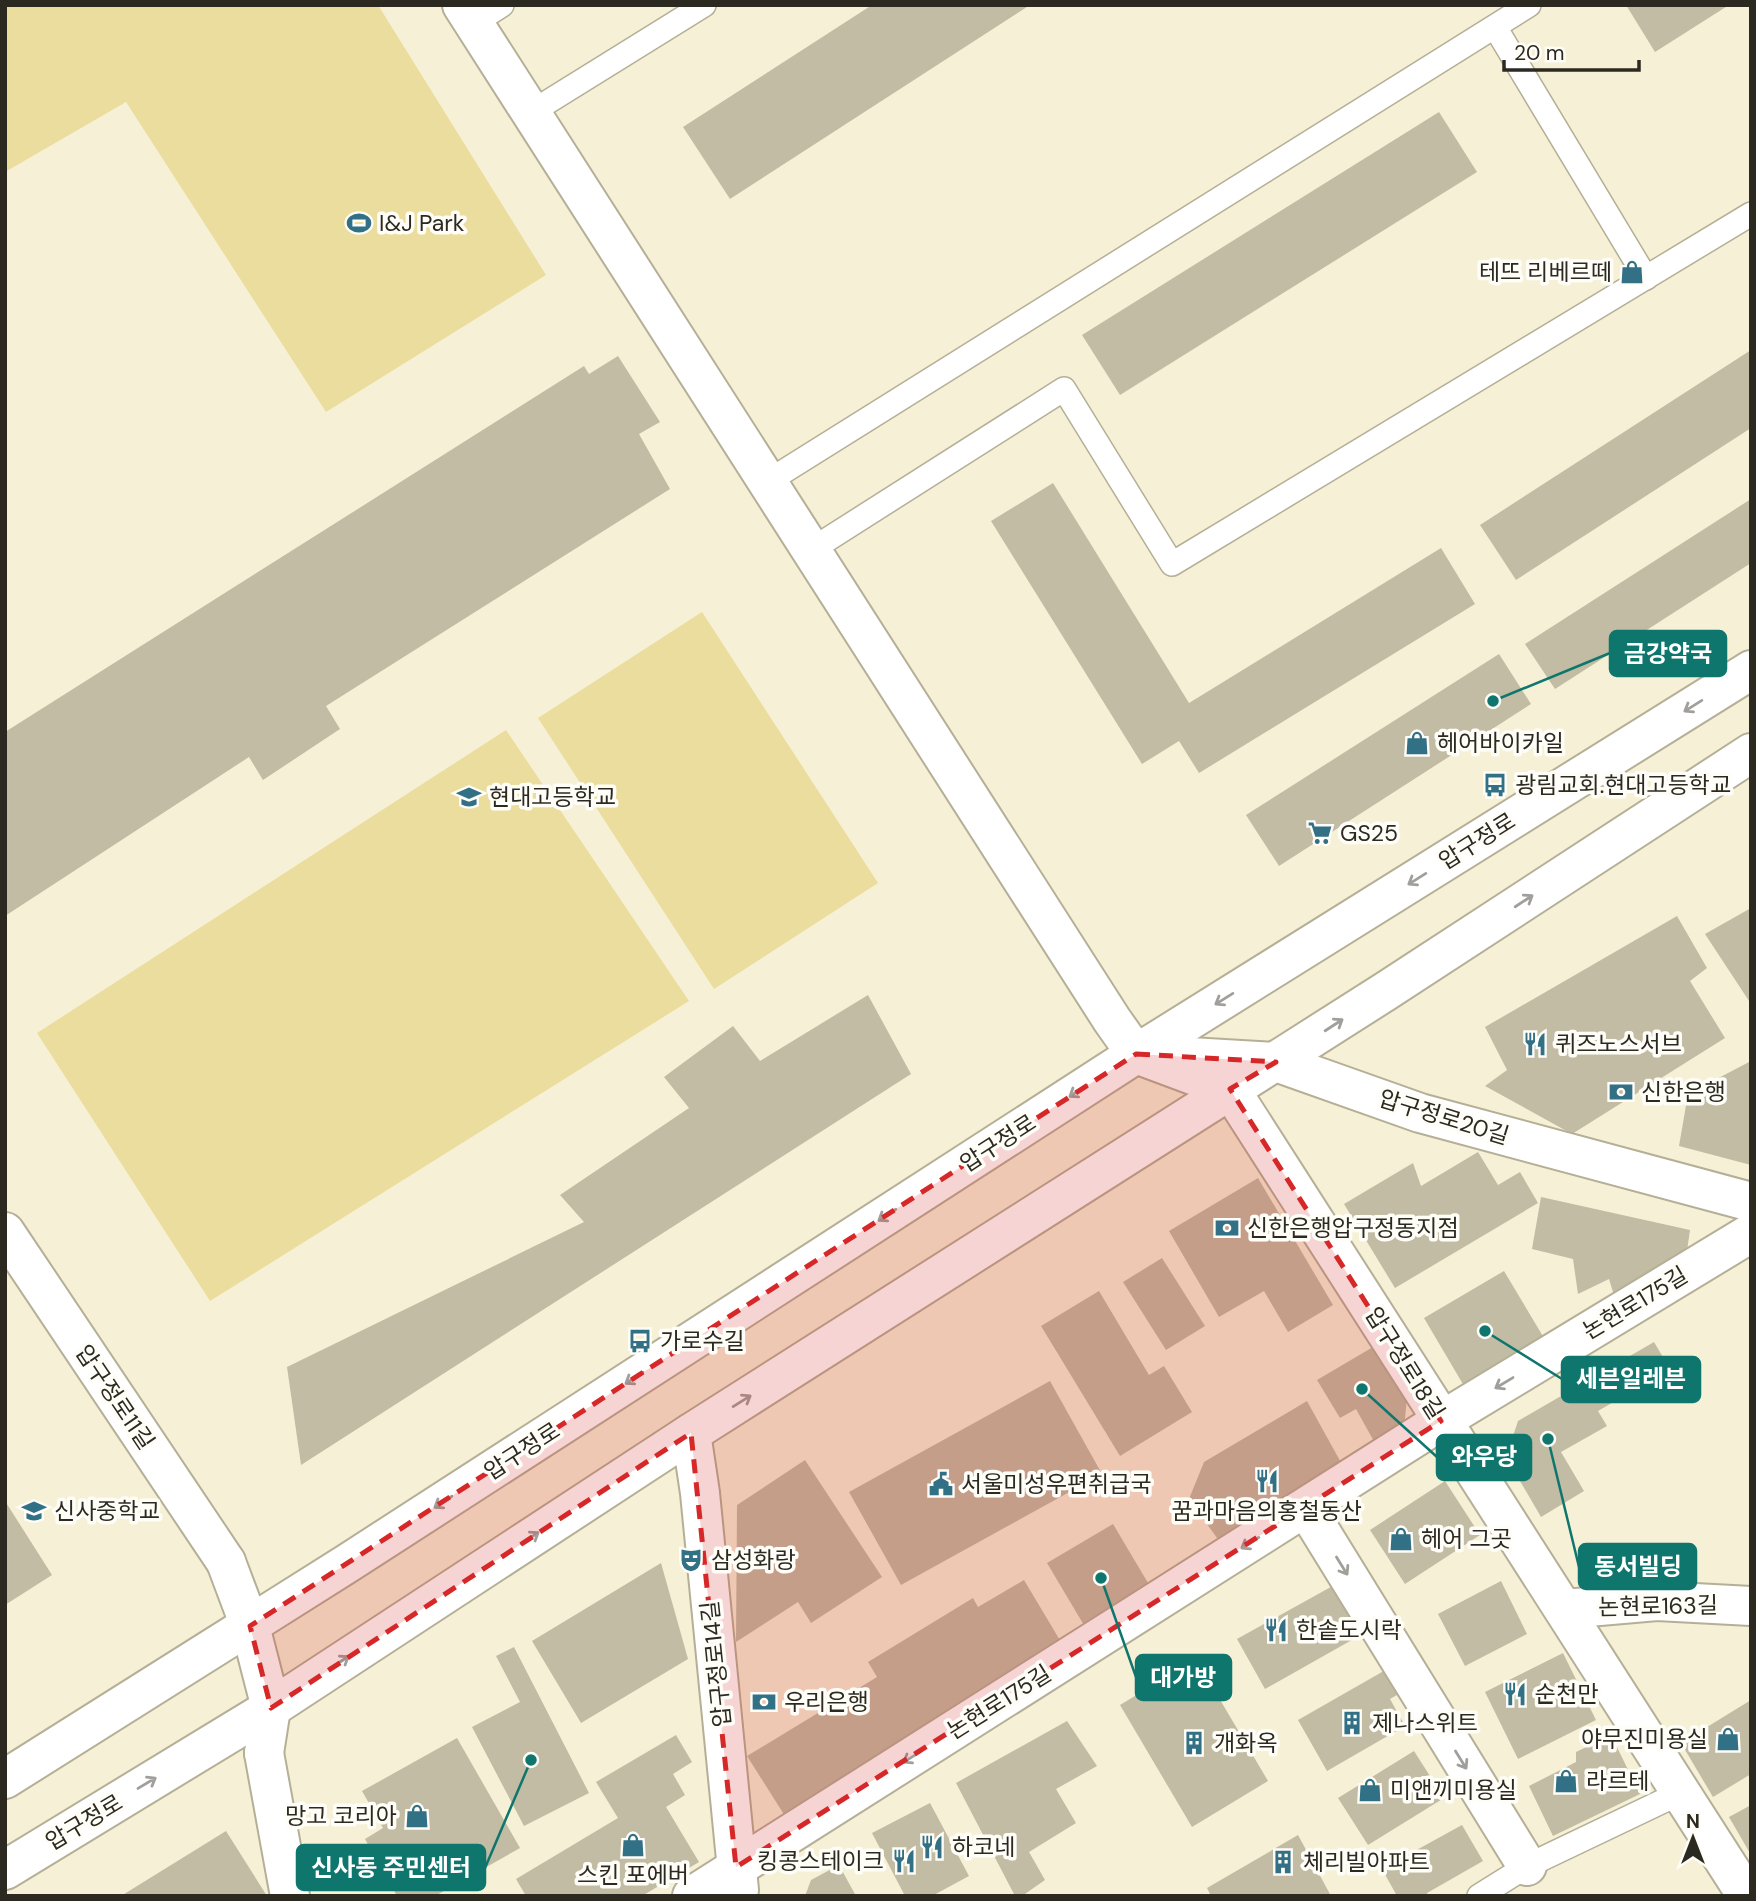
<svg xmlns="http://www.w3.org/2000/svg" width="1756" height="1901" font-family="'DM Sans','Noto Sans KR',sans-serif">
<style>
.green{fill:#ebdd9d}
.building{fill:#c1bca3}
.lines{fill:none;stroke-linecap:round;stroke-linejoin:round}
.service-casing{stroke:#b4af96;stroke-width:26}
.minor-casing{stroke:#b4af96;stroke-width:42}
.tertiary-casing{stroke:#b4af96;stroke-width:42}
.secondary-casing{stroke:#b4af96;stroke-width:42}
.service{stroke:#fff;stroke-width:23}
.minor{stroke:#fff;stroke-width:38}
.tertiary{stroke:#fff;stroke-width:38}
.secondary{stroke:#fff;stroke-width:38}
.oneway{stroke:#a09f9b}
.marked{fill:#d62828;fill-opacity:0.2;stroke:#d62828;stroke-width:5;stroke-dasharray:14 9;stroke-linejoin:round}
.labels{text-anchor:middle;stroke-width:7;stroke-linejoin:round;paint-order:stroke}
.poi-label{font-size:23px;fill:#2c2a20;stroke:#fefdf8;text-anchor:start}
.street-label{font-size:23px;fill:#2c2a20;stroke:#fefdf8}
.leader{fill:none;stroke:#0f766e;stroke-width:2.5}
.callout-dot{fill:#0f766e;stroke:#fefdf8;stroke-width:2.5}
.callout{fill:#0f766e;stroke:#0f766e;stroke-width:2.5}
.callout-label{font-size:24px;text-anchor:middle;font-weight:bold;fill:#fff}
</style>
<rect width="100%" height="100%" fill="#f6f0d6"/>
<g class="green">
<path d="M5,5H378L546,275L326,412L126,102L5,172Z"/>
<path d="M702,612L878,883L714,989L538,718Z"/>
<path d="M506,730L689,1001L210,1301L37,1033Z"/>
</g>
<g class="building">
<path d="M872,5H1030L730,199L683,127Z"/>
<path d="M1626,5H1729L1655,52Z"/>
<path d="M1439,112L1477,172L1120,395L1082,335Z"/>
<path d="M1751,350V428L1516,580L1480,525Z"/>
<path d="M618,356L660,422L639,434L670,489L326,706L340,729L263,780L249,757L5,916V732L584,366L589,374Z"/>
<path d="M1053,483L1189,703L1441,548L1475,604L1199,773L1179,741L1142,764L991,521Z"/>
<path d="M1751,499V563L1555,689L1525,644Z"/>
<path d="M1499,654L1531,704L1279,866L1246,815Z"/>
<path d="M1751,908V1004L1705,934Z"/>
<path d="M1677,916L1707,968L1690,981L1725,1038L1572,1134L1485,1086L1507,1070L1485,1027Z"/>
<path d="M868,995L911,1074L301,1465L287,1367L584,1222L560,1195L689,1108L664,1077L733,1026L760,1061Z"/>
<path d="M1751,1061V1165L1679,1146L1688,1094Z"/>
<path d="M1478,1152L1498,1185L1520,1172L1538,1203L1395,1288L1344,1204L1413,1163L1421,1186Z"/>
<path d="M1258,1178L1333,1305L1288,1332L1264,1291L1219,1317L1169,1231Z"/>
<path d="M1541,1197L1690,1230L1684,1272L1617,1305L1609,1279L1578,1294L1573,1259L1532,1249Z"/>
<path d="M1162,1258L1205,1326L1166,1350L1123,1282Z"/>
<path d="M1504,1271L1547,1343L1467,1391L1424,1318Z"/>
<path d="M1099,1291L1149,1375L1164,1366L1192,1412L1120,1456L1041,1326Z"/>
<path d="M1654,1342L1670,1369L1598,1411L1607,1426L1561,1452L1584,1491L1541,1517L1506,1457L1518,1421Z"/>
<path d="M1373,1347L1407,1398L1404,1428L1376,1445L1356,1409L1340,1418L1317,1380Z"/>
<path d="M1050,1381L1102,1474L901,1585L849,1492Z"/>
<path d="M1307,1401L1344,1468L1222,1545L1189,1499L1204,1462Z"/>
<path d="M805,1460L882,1577L811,1623L798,1602L736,1642L737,1505Z"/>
<path d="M1445,1481L1480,1535L1405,1584L1370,1530Z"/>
<path d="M5,1501L52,1575L5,1605Z"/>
<path d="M1113,1524L1154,1593L1088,1632L1047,1563Z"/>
<path d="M661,1563L688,1659L581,1723L532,1641Z"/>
<path d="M1024,1580L1064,1647L785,1816L747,1756L877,1677L868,1662L973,1598L978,1607Z"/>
<path d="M1501,1581L1527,1634L1465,1666L1438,1614Z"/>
<path d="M1338,1583L1366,1632L1265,1689L1237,1639Z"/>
<path d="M514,1647L589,1793L524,1826L472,1727L520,1702L496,1656Z"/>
<path d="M1563,1653L1596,1720L1518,1759L1485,1692Z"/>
<path d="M1196,1659L1268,1781L1192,1827L1120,1705Z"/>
<path d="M1389,1668L1402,1692L1390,1699L1405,1726L1327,1771L1298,1720Z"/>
<path d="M1751,1700V1774L1713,1797L1681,1743Z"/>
<path d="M1067,1721L1097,1766L1056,1789L1076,1823L1029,1852L1045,1880L1022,1896H1015L956,1783Z"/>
<path d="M676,1735L692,1762L673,1774L685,1795L666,1807L699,1862L642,1896H526L516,1879L618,1818L596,1782Z"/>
<path d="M1611,1735L1640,1794L1553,1836L1529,1786L1576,1762V1752Z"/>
<path d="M457,1738L520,1848L435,1896H397L365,1839L383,1828L362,1791Z"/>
<path d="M1414,1751L1444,1798L1368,1845L1338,1798Z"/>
<path d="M930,1803L969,1876L932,1896H905L872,1833Z"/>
<path d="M1751,1805V1855L1729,1817Z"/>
<path d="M1462,1825L1483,1861L1427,1893L1428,1896H1397L1382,1869Z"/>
<path d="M226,1831L267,1896H121Z"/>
<path d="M1298,1835L1331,1896H1211L1207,1888Z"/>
<path d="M839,1865L856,1896H805L811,1880Z"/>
</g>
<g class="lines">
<g class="service-casing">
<g id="service">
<path d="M474,23L502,5"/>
<path d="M1495,27L1646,278"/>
<path d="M530,113L704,5"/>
<path d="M767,482L1529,5"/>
<path d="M811,550L1064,389L1172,564L1751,214"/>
<path d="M1479,1896L1527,1866L1682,1792"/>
</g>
</g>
<g class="minor-casing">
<g id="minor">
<path d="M462,5L1112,1020L1136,1054"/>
<path d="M1136,1054L1230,1089L1747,1896"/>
<path d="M1173,1056L1276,1062L1420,1113L1751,1202"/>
<path d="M5,1232L226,1562"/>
<path d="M691,1433L700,1493L739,1890"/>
<path d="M1306,1508L1527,1866"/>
<path d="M1565,1609L1657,1601L1751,1606"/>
<path d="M692,1896L1441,1421L1751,1233"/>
</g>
</g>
<g class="tertiary-casing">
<path id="tertiary" d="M264,1753L290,1896"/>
</g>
<g class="secondary-casing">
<g id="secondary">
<path d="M226,1562L250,1626L271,1708L264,1753"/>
<path d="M5,1779L348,1563L1136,1054L1751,670"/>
<path d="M5,1870L271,1708L691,1433L1386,991L1751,753"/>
</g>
</g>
<use href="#service" class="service"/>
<use href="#minor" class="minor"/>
<use href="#tertiary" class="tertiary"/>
<use href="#secondary" class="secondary"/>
</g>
<defs><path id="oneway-shaft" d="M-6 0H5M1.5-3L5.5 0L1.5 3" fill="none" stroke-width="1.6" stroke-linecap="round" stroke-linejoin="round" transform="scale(1.75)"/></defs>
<g class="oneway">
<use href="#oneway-shaft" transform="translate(1693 706) rotate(148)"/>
<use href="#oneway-shaft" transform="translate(1417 879) rotate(148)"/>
<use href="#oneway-shaft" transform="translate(1524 901) rotate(-33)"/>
<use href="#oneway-shaft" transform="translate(1224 999) rotate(148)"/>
<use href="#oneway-shaft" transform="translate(1334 1025) rotate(-33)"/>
<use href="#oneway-shaft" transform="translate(1078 1091) rotate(147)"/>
<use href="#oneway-shaft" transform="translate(887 1215) rotate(147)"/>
<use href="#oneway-shaft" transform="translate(634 1378) rotate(147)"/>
<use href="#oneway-shaft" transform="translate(1504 1383) rotate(149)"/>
<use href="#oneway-shaft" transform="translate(742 1401) rotate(-32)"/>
<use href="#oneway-shaft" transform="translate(443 1502) rotate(147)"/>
<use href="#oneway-shaft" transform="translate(530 1538) rotate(-33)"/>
<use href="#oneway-shaft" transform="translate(1250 1543) rotate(148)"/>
<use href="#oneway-shaft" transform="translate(1342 1566) rotate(58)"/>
<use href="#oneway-shaft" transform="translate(340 1662) rotate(-33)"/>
<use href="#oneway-shaft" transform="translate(912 1757) rotate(148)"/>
<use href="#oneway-shaft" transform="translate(1461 1760) rotate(58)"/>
<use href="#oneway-shaft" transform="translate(147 1783) rotate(-31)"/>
</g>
<path class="marked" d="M1136,1054L1276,1062L1230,1089L1441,1421L736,1867L691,1433L271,1708L250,1626Z"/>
<defs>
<g id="stadium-bare" transform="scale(1.89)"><path d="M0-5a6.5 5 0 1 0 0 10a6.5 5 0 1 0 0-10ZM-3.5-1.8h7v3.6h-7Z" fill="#317085" stroke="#fefdf8" stroke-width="2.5" paint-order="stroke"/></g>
<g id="shop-bare" transform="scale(1.89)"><path d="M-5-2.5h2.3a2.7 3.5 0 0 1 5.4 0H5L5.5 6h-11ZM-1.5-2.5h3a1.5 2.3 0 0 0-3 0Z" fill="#317085" stroke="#fefdf8" stroke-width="2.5" paint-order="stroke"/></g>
<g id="bus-bare" transform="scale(1.89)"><path d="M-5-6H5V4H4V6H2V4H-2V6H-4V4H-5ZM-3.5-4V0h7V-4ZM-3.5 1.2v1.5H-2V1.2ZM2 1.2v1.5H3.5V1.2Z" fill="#317085" stroke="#fefdf8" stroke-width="2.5" paint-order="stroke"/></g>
<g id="school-bare" transform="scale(1.89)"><path d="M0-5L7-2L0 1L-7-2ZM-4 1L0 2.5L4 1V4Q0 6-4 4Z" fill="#317085" stroke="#fefdf8" stroke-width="2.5" paint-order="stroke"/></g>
<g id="supermarket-bare" transform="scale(1.89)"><path d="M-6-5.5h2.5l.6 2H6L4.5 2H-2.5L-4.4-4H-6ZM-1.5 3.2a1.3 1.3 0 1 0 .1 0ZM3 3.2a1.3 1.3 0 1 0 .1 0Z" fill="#317085" stroke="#fefdf8" stroke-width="2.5" paint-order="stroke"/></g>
<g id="restaurant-bare" transform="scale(1.89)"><path d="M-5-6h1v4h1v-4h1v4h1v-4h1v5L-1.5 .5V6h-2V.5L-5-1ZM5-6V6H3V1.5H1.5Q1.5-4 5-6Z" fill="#317085" stroke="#fefdf8" stroke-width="2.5" paint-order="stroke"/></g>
<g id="bank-bare" transform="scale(1.89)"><path d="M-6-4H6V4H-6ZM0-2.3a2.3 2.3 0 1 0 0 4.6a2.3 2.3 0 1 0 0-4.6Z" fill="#317085" stroke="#fefdf8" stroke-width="2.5" paint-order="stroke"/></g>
<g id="civic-bare" transform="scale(1.89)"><path d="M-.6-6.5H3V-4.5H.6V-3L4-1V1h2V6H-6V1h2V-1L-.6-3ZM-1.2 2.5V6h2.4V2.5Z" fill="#317085" stroke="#fefdf8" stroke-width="2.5" paint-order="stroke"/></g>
<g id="theatre-bare" transform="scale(1.89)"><path d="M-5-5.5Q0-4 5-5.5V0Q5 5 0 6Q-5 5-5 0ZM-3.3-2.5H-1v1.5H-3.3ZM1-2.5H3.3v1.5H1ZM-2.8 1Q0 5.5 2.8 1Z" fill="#317085" stroke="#fefdf8" stroke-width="2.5" paint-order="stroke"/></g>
<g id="building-bare" transform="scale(1.89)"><path d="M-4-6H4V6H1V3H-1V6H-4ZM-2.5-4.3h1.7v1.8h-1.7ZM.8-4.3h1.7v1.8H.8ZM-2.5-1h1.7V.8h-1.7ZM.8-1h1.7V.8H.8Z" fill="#317085" stroke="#fefdf8" stroke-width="2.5" paint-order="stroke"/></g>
</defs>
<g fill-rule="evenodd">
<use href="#stadium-bare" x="359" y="223"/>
<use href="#shop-bare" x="1632" y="272"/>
<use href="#shop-bare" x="1417" y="743"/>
<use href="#bus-bare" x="1495" y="785"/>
<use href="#school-bare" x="469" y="797"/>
<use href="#supermarket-bare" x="1320" y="833"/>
<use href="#restaurant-bare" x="1535" y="1044"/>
<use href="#bank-bare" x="1621" y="1092"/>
<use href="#bank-bare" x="1227" y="1228"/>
<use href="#bus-bare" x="640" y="1341"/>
<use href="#restaurant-bare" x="1267" y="1481"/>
<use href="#civic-bare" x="941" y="1484"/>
<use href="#school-bare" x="34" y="1511"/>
<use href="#shop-bare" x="1401" y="1539"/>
<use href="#theatre-bare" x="691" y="1560"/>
<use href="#restaurant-bare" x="1276" y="1630"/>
<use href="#restaurant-bare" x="1515" y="1694"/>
<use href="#bank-bare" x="764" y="1702"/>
<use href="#building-bare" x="1352" y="1723"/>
<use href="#shop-bare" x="1728" y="1739"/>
<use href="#building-bare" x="1194" y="1743"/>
<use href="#shop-bare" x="1566" y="1781"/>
<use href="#shop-bare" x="1370" y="1790"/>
<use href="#shop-bare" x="417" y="1816"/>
<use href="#shop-bare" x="633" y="1845"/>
<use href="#restaurant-bare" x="932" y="1847"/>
<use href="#restaurant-bare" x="904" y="1861"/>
<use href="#building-bare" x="1283" y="1862"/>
</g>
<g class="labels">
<g class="poi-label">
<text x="379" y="231">I&amp;J Park</text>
<text x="1612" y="280" text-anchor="end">테뜨 리베르떼</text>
<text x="1437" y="751">헤어바이카일</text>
<text x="1515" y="793">광림교회.현대고등학교</text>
<text x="489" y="805">현대고등학교</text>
<text x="1340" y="841">GS25</text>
<text x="1555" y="1052">퀴즈노스서브</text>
<text x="1641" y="1100">신한은행</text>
<text x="1247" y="1236">신한은행압구정동지점</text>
<text x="660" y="1349">가로수길</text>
<text x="961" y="1492">서울미성우편취급국</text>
<text x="54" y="1519">신사중학교</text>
<text x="1267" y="1519" text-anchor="middle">꿈과마음의홍철동산</text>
<text x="1421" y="1547">헤어 그곳</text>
<text x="711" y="1568">삼성화랑</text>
<text x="1296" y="1638">한솥도시락</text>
<text x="1535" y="1702">순천만</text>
<text x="784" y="1710">우리은행</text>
<text x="1372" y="1731">제나스위트</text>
<text x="1708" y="1747" text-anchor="end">야무진미용실</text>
<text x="1214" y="1751">개화옥</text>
<text x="1586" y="1789">라르테</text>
<text x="1390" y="1798">미앤끼미용실</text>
<text x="397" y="1824" text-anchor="end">망고 코리아</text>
<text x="952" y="1855">하코네</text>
<text x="884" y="1869" text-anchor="end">킹콩스테이크</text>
<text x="1303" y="1870">체리빌아파트</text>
<text x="633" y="1883" text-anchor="middle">스킨 포에버</text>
</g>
<g class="street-label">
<text transform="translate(1477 841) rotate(-32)" y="8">압구정로</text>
<text transform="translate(1444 1117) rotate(17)" y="8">압구정로20길</text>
<text transform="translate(998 1143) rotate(-33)" y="8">압구정로</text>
<text transform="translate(1635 1303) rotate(-31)" y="8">논현로175길</text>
<text transform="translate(1405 1363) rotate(58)" y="8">압구정로18길</text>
<text transform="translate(115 1397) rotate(56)" y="8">압구정로11길</text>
<text transform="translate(522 1451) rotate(-33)" y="8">압구정로</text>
<text transform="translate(1658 1606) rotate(-1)" y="8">논현로163길</text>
<text transform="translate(716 1664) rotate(-96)" y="8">압구정로14길</text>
<text transform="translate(999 1702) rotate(-32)" y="8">논현로175길</text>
<text transform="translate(84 1822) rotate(-31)" y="8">압구정로</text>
</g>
</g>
<path class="leader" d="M1493 701L1610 653M1485 1331L1562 1379M1362 1389L1437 1457M1548 1439L1579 1567M1101 1578L1136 1677M531 1760L485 1868"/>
<g class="callout-dot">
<circle cx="1493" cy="701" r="7"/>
<circle cx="1485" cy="1331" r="7"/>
<circle cx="1362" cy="1389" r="7"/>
<circle cx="1548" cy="1439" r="7"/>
<circle cx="1101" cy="1578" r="7"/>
<circle cx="531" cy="1760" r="7"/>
</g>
<g class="callout">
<rect x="1610" y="631" width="116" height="45" rx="7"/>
<rect x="1562" y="1357" width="138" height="45" rx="7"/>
<rect x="1437" y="1435" width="94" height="45" rx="7"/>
<rect x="1579" y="1544" width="117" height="45" rx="7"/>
<rect x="1136" y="1655" width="95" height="45" rx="7"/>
<rect x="297" y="1845" width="188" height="45" rx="7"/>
</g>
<g class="callout-label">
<text x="1668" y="662">금강약국</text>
<text x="1631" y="1387">세븐일레븐</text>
<text x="1484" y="1465">와우당</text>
<text x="1638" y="1575">동서빌딩</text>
<text x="1183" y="1686">대가방</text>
<text x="391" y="1876">신사동 주민센터</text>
</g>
<rect width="1756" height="1901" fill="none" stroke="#2c2a20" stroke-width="14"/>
<g transform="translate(1693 1838)" stroke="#fefdf8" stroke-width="5" paint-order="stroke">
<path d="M0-5L12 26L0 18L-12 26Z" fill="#2c2a20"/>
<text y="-10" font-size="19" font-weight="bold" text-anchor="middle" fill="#2c2a20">N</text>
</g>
<path d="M1504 60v10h135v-10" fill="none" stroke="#2c2a20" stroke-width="3.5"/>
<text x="1514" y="60" font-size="21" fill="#2c2a20" stroke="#fefdf8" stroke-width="5" paint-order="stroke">20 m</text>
</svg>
